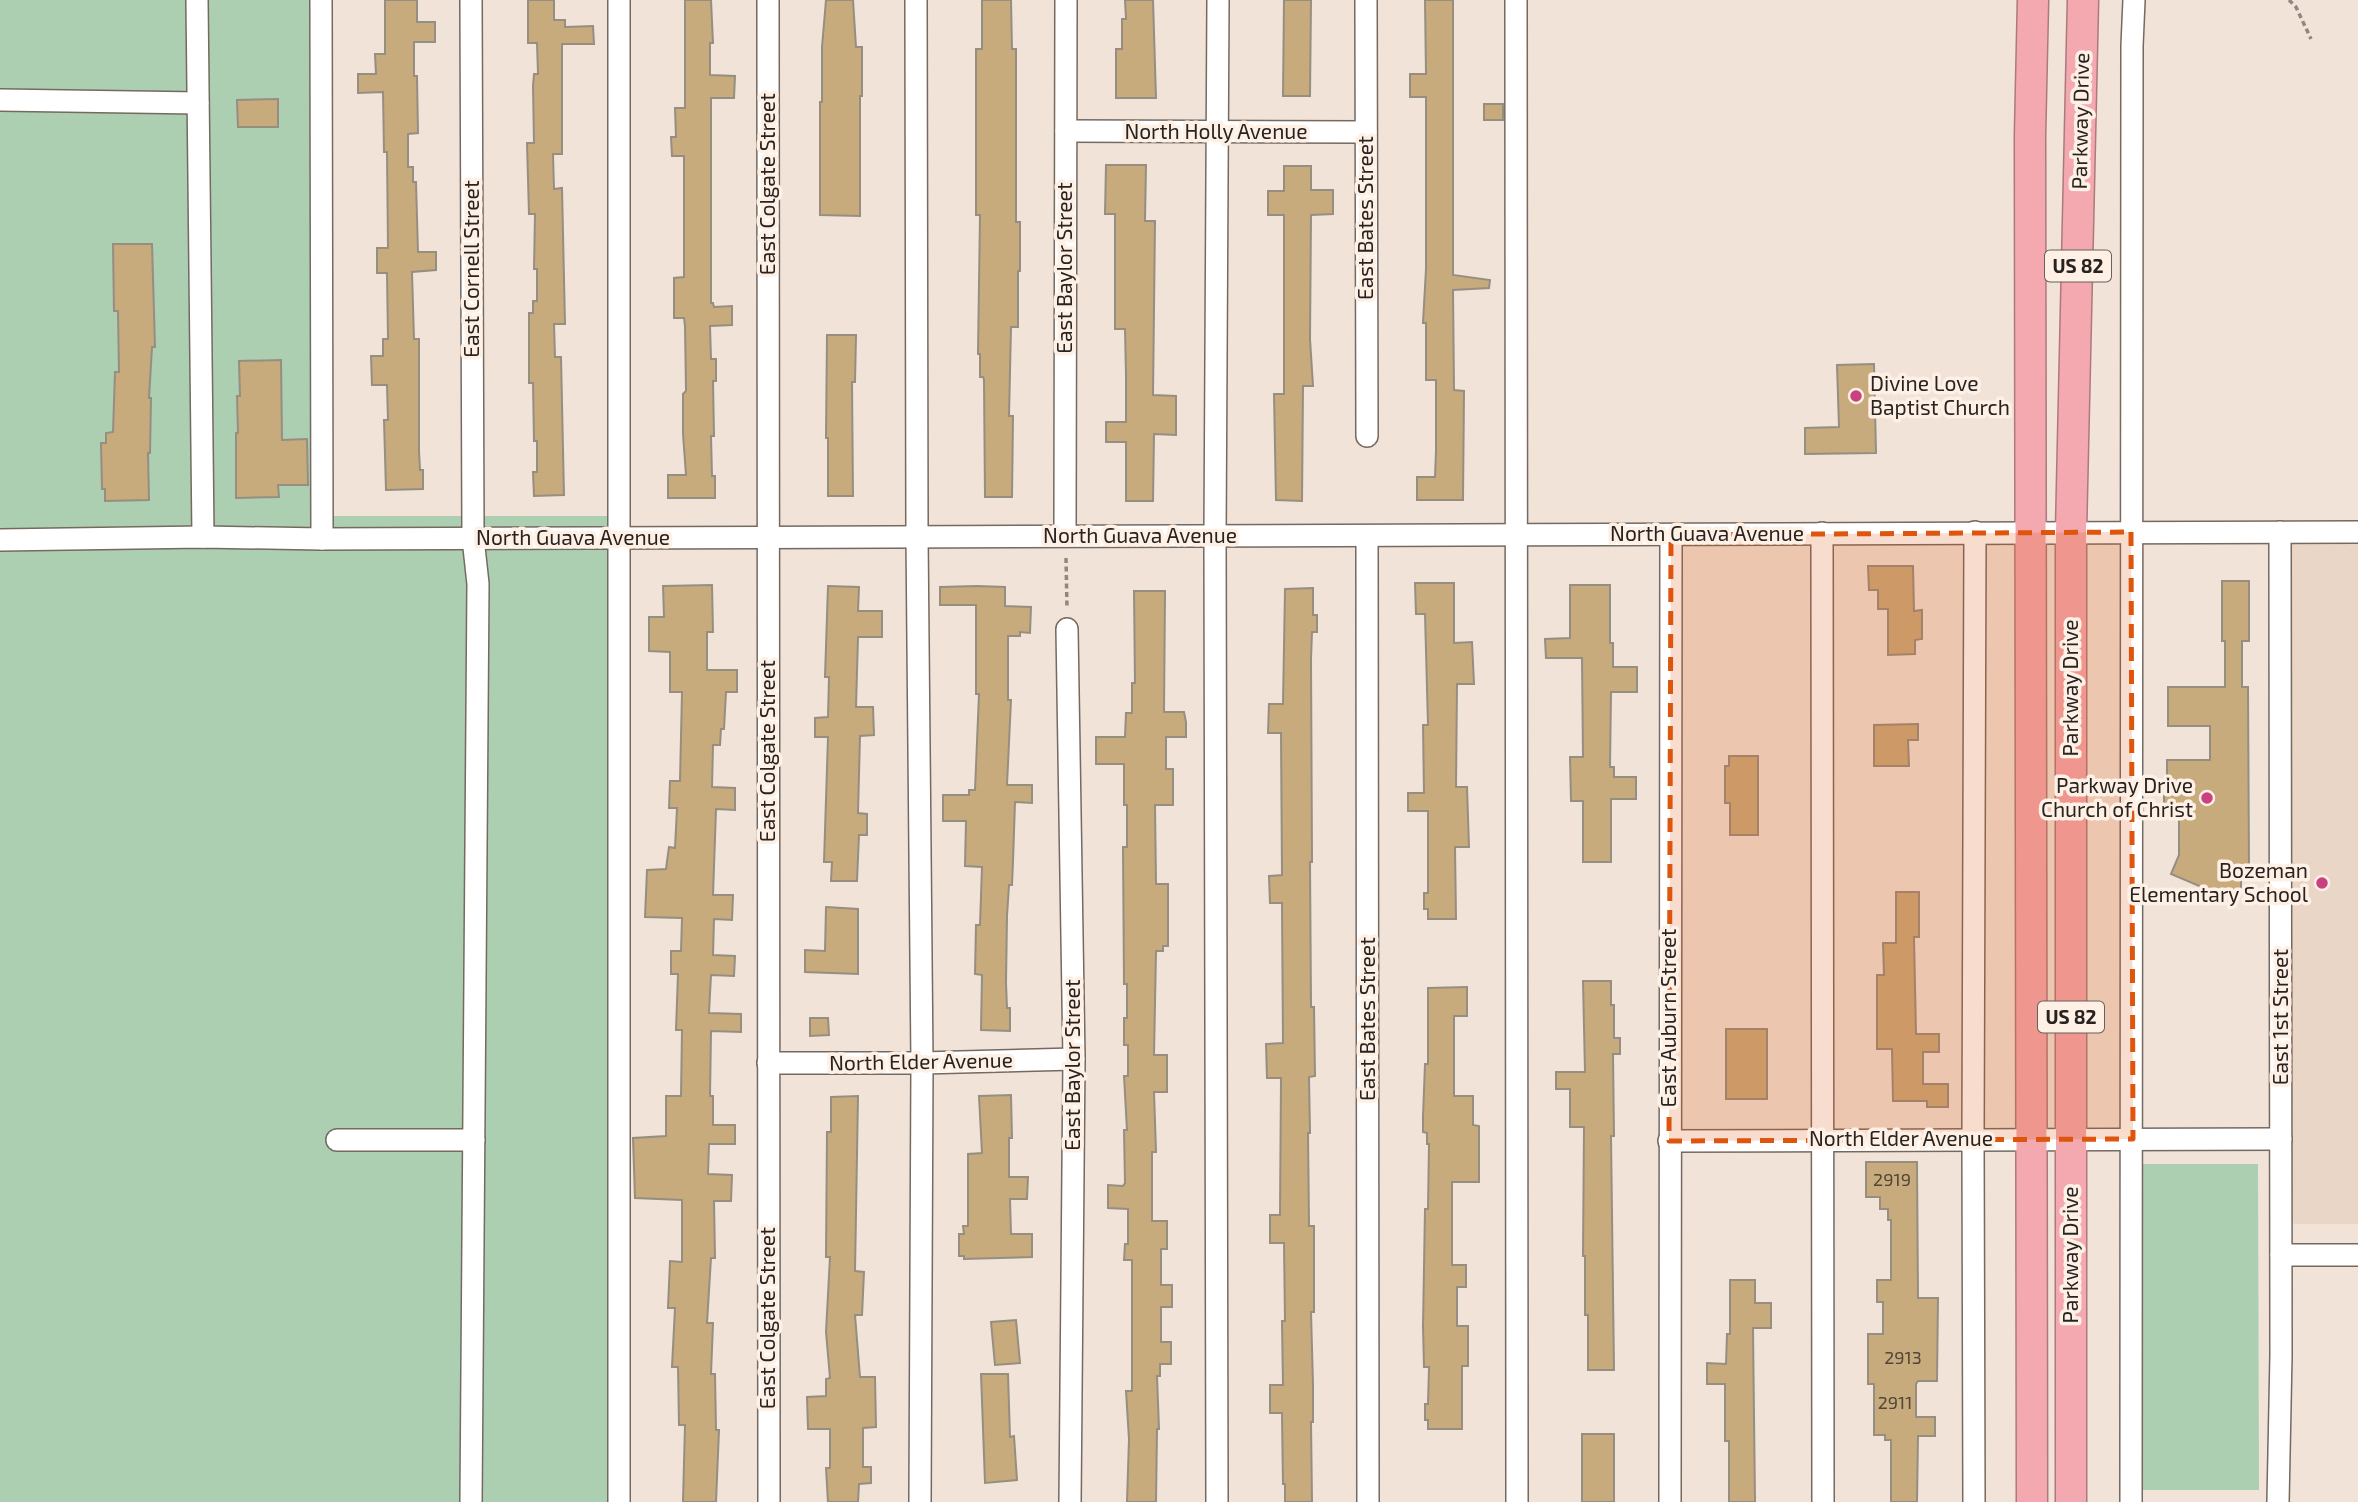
<svg xmlns="http://www.w3.org/2000/svg" width="2358" height="1502" font-family="'Exo 2',sans-serif">
<style>
.built{fill:#ead6c7}
.green{fill:#acceb1}
.building{fill:#c8ab7d;stroke:#968e81;stroke-width:2}
.lines{fill:none;stroke-linecap:round;stroke-linejoin:round}
.minor-casing{stroke:#756960;stroke-width:24}
.highway-casing{stroke:#ad797e;stroke-width:33}
.path{stroke:#918780;stroke-width:3.5;stroke-dasharray:5 3.5;stroke-linecap:butt}
.minor{stroke:#fff;stroke-width:21}
.highway{stroke:#f4a8b0;stroke-width:30}
.marked{fill:#de560d;fill-opacity:0.2;stroke:#de560d;stroke-width:5;stroke-dasharray:14 9;stroke-linejoin:round}
.poi-dot{fill:#c9417f;stroke:#fef0e5;stroke-width:2.5}
.labels{text-anchor:middle;stroke-width:7;stroke-linejoin:round;paint-order:stroke}
.number-label{font-size:18px;fill:#504537}
.shield{fill:#fef0e5;stroke:#68605b;stroke-width:2}
.shield-label{font-size:19px;font-weight:bold;fill:#282320}
.street-label{font-size:21px;fill:#282320;stroke:#fef0e5}
.poi-label{font-size:21px;fill:#282320;stroke:#fef0e5;text-anchor:end}
</style>
<rect width="100%" height="100%" fill="#f1e3d8"/>
<path class="built" d="M2358,540V1224H2295L2289,1219V544L2292,541Z"/>
<g class="green">
<path d="M0,0H329V516H629V1502H0Z"/>
<path d="M2142,1164H2258L2259,1490H2143Z"/>
</g>
<g class="building">
<path d="M385,0H417V22H435V42H414V76H417L418,133L408,134V167H413V182H416L418,252H436V270L412,272L414,339H419V451L420,470H423V489L386,490L384,420H388L387,385H372L371,356H383V339H388L387,273H377V248H388L387,152H384L383,92L358,93V74H376L375,54H385Z"/>
<path d="M528,0H554V20H565V27L593,26L594,44H562V154H553L554,189L562,188L565,324H554L555,357H561L564,495L534,496L533,472H537V441H534L533,383H529V313H533V301H537V269H534L535,214H529L527,143H534L533,86L534,74H538L537,43H528Z"/>
<path d="M685,0H711L713,43H710V75L735,76L734,98H711V303H713L714,307L732,306V325L710,326L711,359H716V381H713L714,436H711L712,476H715V498H668V475H686L683,434V394L686,391L685,326L684,318H674V278L684,277V156H672L671,137H676L675,108H685Z"/>
<path d="M826,0H853L856,47H862V96H860V216L820,215V102H822V47Z"/>
<path d="M982,0H1011L1012,49H1016V222H1020V271H1018V327H1011L1009,416H1013L1012,497H985L984,380L983,377H980V354H978L980,215H976V49H982Z"/>
<path d="M1125,0H1153L1156,98H1116V49H1122V19H1126Z"/>
<path d="M1284,0H1311L1310,96H1283Z"/>
<path d="M1425,0H1453V275L1490,280L1489,288L1453,290L1454,390L1464,391L1463,500H1417V477H1435L1436,451V380H1426V323H1423L1426,269V97H1410V74H1426Z"/>
<path d="M278,99V127H238L237,100Z"/>
<rect x="1484" y="104" width="19" height="16"/>
<path d="M1106,165H1146L1145,221H1155L1153,395L1176,396V435L1154,434L1153,501H1126V442H1106V422H1126V375L1125,329H1115V214H1105Z"/>
<path d="M1284,166H1311V190H1333V214L1311,215L1310,339L1313,386H1303L1302,501L1276,500L1274,394H1284V215H1268V191H1284Z"/>
<path d="M113,244H152L155,347H152L149,398H151L150,453H148L149,500L105,501V489H102L101,443H106V433L113,432L115,372H119L118,311H114Z"/>
<path d="M827,335H856L855,382H852L853,496H828V438H826Z"/>
<path d="M281,360L282,440L307,439L308,485H278L279,497L236,498V433H238L237,396H240L239,361Z"/>
<path d="M1874,364L1876,453L1805,454V428L1839,427L1837,365Z"/>
<path d="M1868,566H1913L1914,611L1922,610V639L1915,640V654L1888,655V609H1878V590H1869Z"/>
<path d="M2222,581H2249V641H2242V687H2248L2249,870H2241V891H2211L2171,874L2179,855V808H2164V789H2167V760H2210V726H2168V687H2225V641H2222Z"/>
<path d="M1415,583H1454V643L1472,642L1474,684H1457L1456,787H1467L1469,847H1455L1456,919H1428V909H1424V893H1428V811H1408V793H1424L1423,725H1428L1425,614H1416Z"/>
<path d="M712,585L713,632H707V670H737V692H726L724,729H721L720,745H713L712,787L735,788V810L716,809L713,895H733L732,920L714,919L713,955L735,956L734,976L711,975L709,1013L741,1014V1032L711,1031L710,1096H713V1125H735V1144H709L708,1174L732,1175L731,1201H714L715,1258H711L707,1323H713L711,1374H715L716,1430H719L716,1502H683L685,1425H679L678,1367H672L675,1308H668L670,1261L682,1262V1200L635,1198L633,1138L666,1136V1096H681L682,1030H676L678,974H671V951H681L682,918L645,917L647,870L666,869L669,847L675,848L677,808H669L670,781H680L682,692H670V652L649,651V617H664L663,586Z"/>
<path d="M1570,585H1610V643H1613V667H1637V692H1611L1610,767H1614V777H1636V799H1611V862H1583V801H1571L1570,757H1583L1582,658H1546L1545,639L1570,638Z"/>
<path d="M828,586L859,587L858,611H882V637H858L856,707H873L874,735L860,736L858,813L867,814V835H859L857,881H831L832,862H824L828,737H815V718L828,717L829,677H825Z"/>
<path d="M977,586L1005,587V606L1031,607L1030,633L1020,632V636H1008V700H1011L1007,785H1032V803L1015,802L1013,861L1012,885H1009L1007,916L1006,983L1007,1008H1010V1031L981,1030L982,975L975,974L976,925H980L982,867L965,866L966,821H943V795H969V790H975L979,694H976V605H940V587Z"/>
<path d="M1313,588V615H1317V632H1312L1311,659L1312,862H1310L1311,1007H1314L1315,1076L1309,1077L1310,1133H1308L1309,1226H1314V1312H1311L1313,1385V1422H1311L1312,1502H1285V1484H1283L1282,1413H1270V1385H1283L1282,1321H1285L1284,1243H1270V1215H1280L1281,1078H1267L1266,1044L1283,1043L1282,903H1270L1269,876L1282,875L1281,733H1268L1269,704H1283L1285,589Z"/>
<path d="M1134,591H1165L1164,712H1184L1186,722V737H1166V769H1173V805H1155L1156,884H1168V946H1163V951H1156L1154,1055H1167V1092H1154L1156,1152H1152V1221H1167V1249H1161V1285H1172V1307H1161V1342H1171V1364H1160V1376H1157L1159,1429H1157L1156,1502H1127L1129,1439L1126,1391H1132V1260H1124L1125,1244H1128V1209L1108,1208V1185L1123,1186L1125,1183L1124,1130H1127L1124,1076H1128V1045H1124V1018H1127V984H1124L1123,847H1127V805H1124V764H1096V737H1125L1126,713H1132V683H1135Z"/>
<path d="M1918,724V740H1908L1909,766H1874V725Z"/>
<path d="M1729,756H1758V835H1730V803H1725V766H1729Z"/>
<path d="M1896,892H1919V937H1914L1916,1034H1939V1052H1923V1084H1948V1107H1927V1101H1893L1892,1049H1877V975H1884L1883,943H1896Z"/>
<path d="M826,907L858,909V974L805,972V950L825,951Z"/>
<path d="M1583,981H1611V1005H1614V1038H1620V1054H1613L1614,1136H1611L1614,1370H1588V1315H1585V1256H1583L1584,1127H1570V1089H1556V1072H1585Z"/>
<path d="M1467,987V1016H1454V1096H1473V1125L1479,1126V1182H1452V1265H1466V1287H1457V1326H1468V1366H1462V1429H1428V1420H1425V1404H1428L1429,1367H1424L1423,1327L1425,1209H1428L1429,1144H1427V1133L1423,1132V1117L1425,1064H1428V988Z"/>
<path d="M810,1018H828L829,1035L810,1036Z"/>
<rect x="1726" y="1029" width="41" height="70"/>
<path d="M1011,1095L1012,1138H1009V1177H1028L1027,1199H1010L1011,1234H1032V1257L964,1259V1256H959V1234H964L963,1226H968V1154L982,1153L979,1096Z"/>
<path d="M858,1096L855,1271L864,1272L862,1315H855L860,1377H875L876,1427L863,1428V1467H871V1483L859,1484L858,1502H828L826,1468H830V1429H808L807,1397L826,1396V1379L830,1378L826,1332L830,1257H826L827,1132H831V1097Z"/>
<path d="M1866,1162H1917L1918,1298H1938L1937,1381H1918L1916,1384V1417H1935V1436H1918L1917,1502H1891V1440H1885V1435H1874V1384H1868V1334H1883V1302H1877V1280H1891V1220H1888V1209H1880V1197H1866Z"/>
<path d="M1730,1280H1755V1303H1771V1328H1753L1755,1502H1729V1441H1725V1384H1707V1363L1726,1364L1727,1334H1730Z"/>
<path d="M1016,1320L1020,1363L995,1365L991,1322Z"/>
<path d="M981,1374H1008L1010,1437L1014,1436L1017,1480L985,1483Z"/>
<rect x="1582" y="1434" width="32" height="68"/>
</g>
<g class="lines">
<g class="minor-casing">
<g id="minor">
<path d="M197,0L203,537"/>
<path d="M321,0L322,539"/>
<path d="M471,0L473,538L478,584L471,1502"/>
<path d="M619,0V1502"/>
<path d="M768,0L769,1502"/>
<path d="M916,0L917,536L922,1063L920,1502"/>
<path d="M1366,0L1367,436"/>
<path d="M1516,0L1517,1502"/>
<path d="M0,100L198,103"/>
<path d="M1066,131L1366,132"/>
<path d="M1822,533L1823,1502"/>
<path d="M1065,536L1066,0"/>
<path d="M1367,536L1368,1502"/>
<path d="M0,540L203,537L322,539L2358,532"/>
<path d="M1067,629L1074,1059L1070,1502"/>
<path d="M768,1063H922L1074,1059"/>
<path d="M337,1140H474"/>
<path d="M1669,1141L2281,1139"/>
<path d="M2281,1255H2358"/>
<path d="M1217,1502L1215,536L1218,0"/>
<path d="M1670,1502L1671,535"/>
<path d="M1974,1502L1973,1139L1975,532"/>
<path d="M2131,1502C2133,1017 2130,531 2132,46L2134,0"/>
<path d="M2278,1502L2281,1355L2280,532"/>
</g>
</g>
<g class="highway-casing">
<g id="highway">
<path d="M2032,1502L2030,136L2033,0"/>
<path d="M2071,1502V532L2083,0"/>
</g>
</g>
<g class="path">
<path d="M2289,0L2296,7L2311,39"/>
<path d="M1066,558L1067,609"/>
</g>
<use href="#minor" class="minor"/>
<use href="#highway" class="highway"/>
</g>
<path class="marked" d="M2131,532L2133,1139L1669,1141L1671,535Z"/>
<g class="poi-dot">
<circle cx="1856" cy="396" r="7"/>
<circle cx="2207" cy="798" r="7"/>
<circle cx="2322" cy="883" r="7"/>
</g>
<g class="labels">
<g class="number-label">
<text x="1892" y="1186">2919</text>
<text x="1903" y="1364">2913</text>
<text x="1895" y="1409">2911</text>
</g>
<g class="shield">
<rect x="2045" y="250.5" width="66" height="31" rx="5"/>
<rect x="2038" y="1001.5" width="66" height="31" rx="5"/>
</g>
<g class="shield-label">
<text x="2078" y="273">US 82</text>
<text x="2071" y="1024">US 82</text>
</g>
<g class="street-label">
<text transform="translate(2081 121) rotate(-89)" y="7">Parkway Drive</text>
<text x="1216" y="139">North Holly Avenue</text>
<text transform="translate(768 184) rotate(-90)" y="7">East Colgate Street</text>
<text transform="translate(1366 218) rotate(-90)" y="7">East Bates Street</text>
<text transform="translate(1065 268) rotate(-90)" y="7">East Baylor Street</text>
<text transform="translate(472 269) rotate(-90)" y="7">East Cornell Street</text>
<text x="1707" y="541">North Guava Avenue</text>
<text x="1140" y="543">North Guava Avenue</text>
<text x="573" y="545">North Guava Avenue</text>
<text transform="translate(2071 688) rotate(-90)" y="7">Parkway Drive</text>
<text transform="translate(768 751) rotate(-90)" y="7">East Colgate Street</text>
<text transform="translate(2281 1017) rotate(-90)" y="7">East 1st Street</text>
<text transform="translate(1669 1018) rotate(-90)" y="7">East Auburn Street</text>
<text transform="translate(1368 1019) rotate(-90)" y="7">East Bates Street</text>
<text transform="translate(921 1062) rotate(-1)" y="7">North Elder Avenue</text>
<text transform="translate(1073 1065) rotate(-90)" y="7">East Baylor Street</text>
<text x="1901" y="1146">North Elder Avenue</text>
<text transform="translate(2071 1255) rotate(-90)" y="7">Parkway Drive</text>
<text transform="translate(768 1318) rotate(-90)" y="7">East Colgate Street</text>
</g>
<g class="poi-label">
<text x="1870" y="391" text-anchor="start">Divine Love<tspan x="1870" dy="24">Baptist Church</tspan></text>
<text x="2193" y="793">Parkway Drive<tspan x="2193" dy="24">Church of Christ</tspan></text>
<text x="2308" y="878">Bozeman<tspan x="2308" dy="24">Elementary School</tspan></text>
</g>
</g>
</svg>
